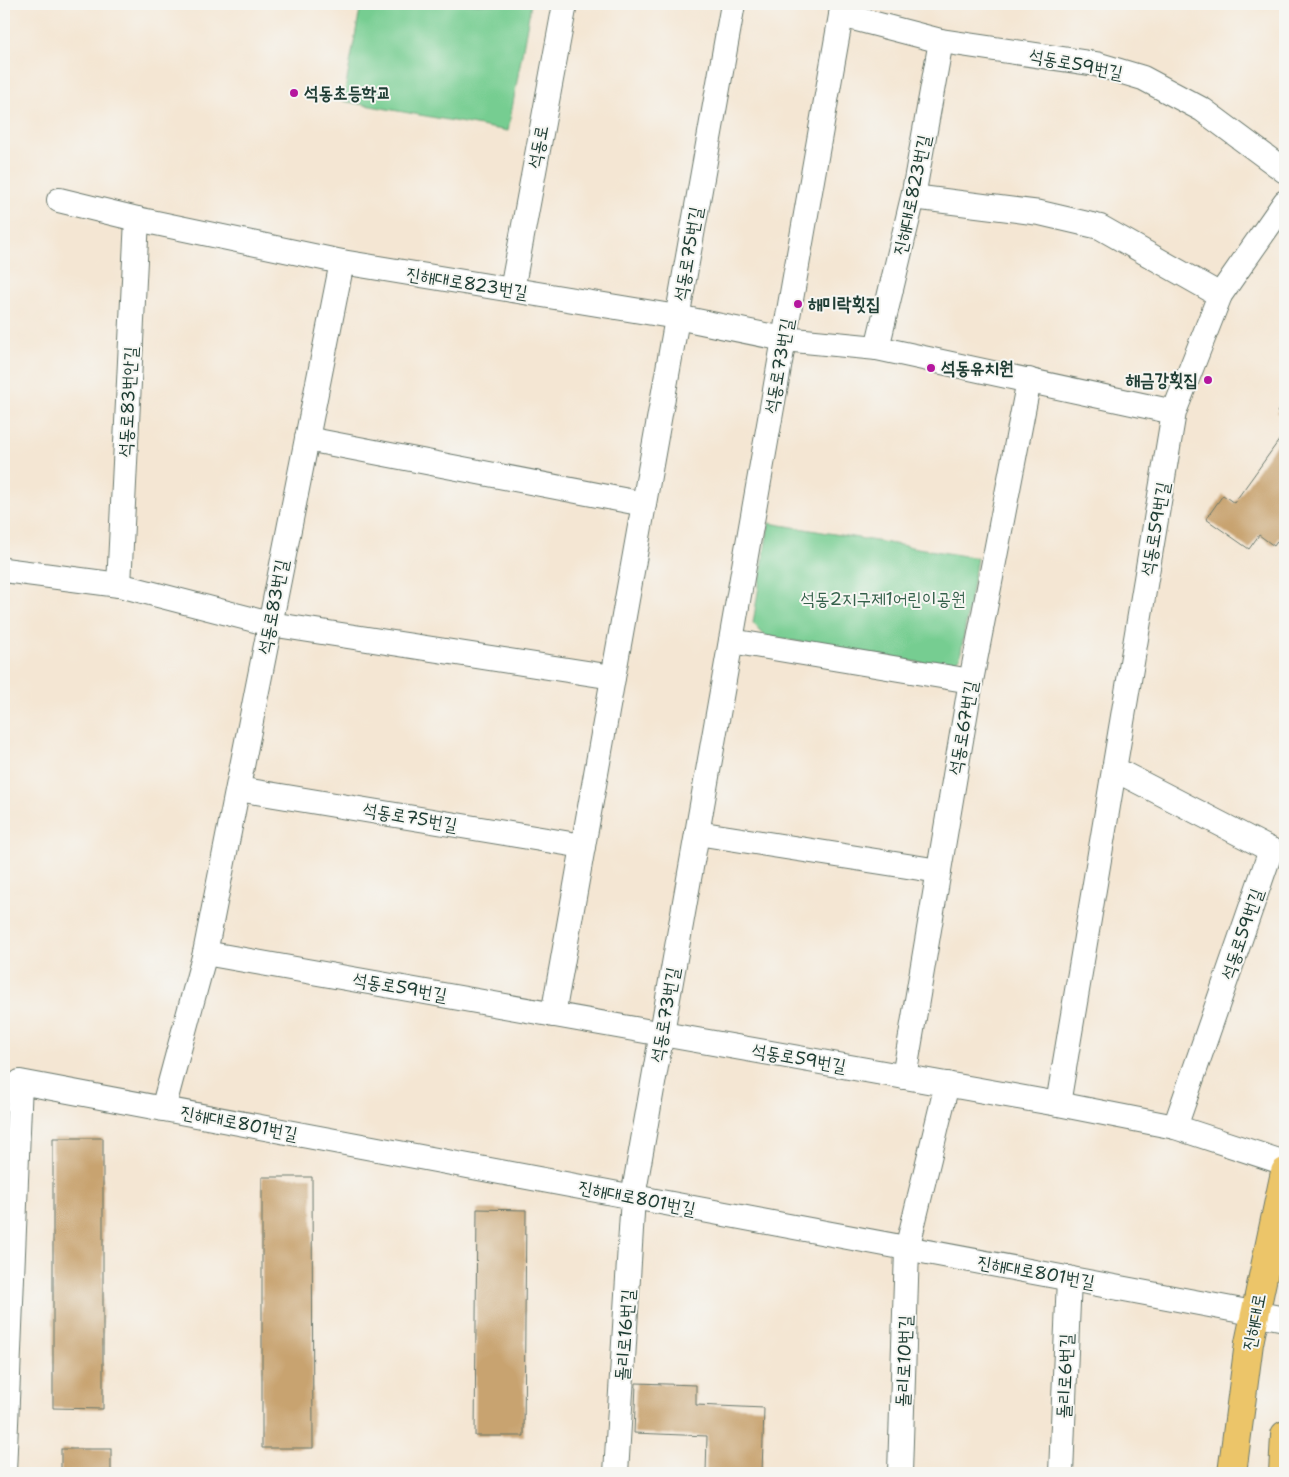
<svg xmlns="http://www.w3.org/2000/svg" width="1289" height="1477" font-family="'Shantell Sans','Poor Story',sans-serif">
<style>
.green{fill:#76cd91;stroke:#4a8562}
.building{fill:#c8a370}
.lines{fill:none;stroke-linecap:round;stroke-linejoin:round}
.street-casing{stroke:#6a786c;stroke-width:26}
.primary-casing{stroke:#6a786c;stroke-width:30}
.street{stroke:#fff;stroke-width:24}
.primary{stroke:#ecc569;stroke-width:28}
.poi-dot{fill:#b5179e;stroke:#f6f6f2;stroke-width:2}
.labels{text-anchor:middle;stroke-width:4;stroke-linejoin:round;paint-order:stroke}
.street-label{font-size:18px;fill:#1f3d34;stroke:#f6f6f2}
.poi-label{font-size:18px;font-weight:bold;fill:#1f3d34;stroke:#f6f6f2;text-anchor:start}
.park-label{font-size:18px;fill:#35614b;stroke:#f6f6f2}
</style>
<rect width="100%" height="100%" fill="#f6f6f2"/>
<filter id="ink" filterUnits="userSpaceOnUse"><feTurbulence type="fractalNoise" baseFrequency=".02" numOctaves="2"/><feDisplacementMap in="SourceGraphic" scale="10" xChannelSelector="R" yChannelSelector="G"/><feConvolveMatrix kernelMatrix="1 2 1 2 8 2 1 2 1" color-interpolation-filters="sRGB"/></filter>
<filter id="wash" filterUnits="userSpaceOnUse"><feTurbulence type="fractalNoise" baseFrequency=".0096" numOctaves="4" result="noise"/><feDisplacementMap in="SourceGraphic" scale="20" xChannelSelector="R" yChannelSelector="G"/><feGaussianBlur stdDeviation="1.12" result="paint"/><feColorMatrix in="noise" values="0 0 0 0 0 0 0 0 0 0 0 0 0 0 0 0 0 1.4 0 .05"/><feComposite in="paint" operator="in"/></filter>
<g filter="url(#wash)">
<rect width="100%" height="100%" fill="#f4e6d3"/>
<g class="green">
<path d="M361,4H531L508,131L343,101Z"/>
<path d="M769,523L977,558L960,658L946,667L765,636L753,623Z"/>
</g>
<g id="blocks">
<g class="building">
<path d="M1285,401V418L1277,412Z"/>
<path d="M1285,432V530L1274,546L1259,535L1249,549L1206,519L1223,495L1234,503Z"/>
<path d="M53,1138H103V1409L53,1408Z"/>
<path d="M262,1177H312L313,1448H262Z"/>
<path d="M477,1209L526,1210L524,1436H475Z"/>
<path d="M636,1383L696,1385V1405L764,1408L762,1473H706L707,1436L634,1433Z"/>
<rect x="61" y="1449" width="50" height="24"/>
</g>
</g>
</g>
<g filter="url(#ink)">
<use href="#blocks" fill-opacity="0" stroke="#6a786c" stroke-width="1"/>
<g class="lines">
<g class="street-casing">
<g id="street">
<path d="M841,15L941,41L1096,64L1143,78L1203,110L1285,171"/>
<path d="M913,197L1040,213L1100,227L1220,295"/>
<path d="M59,200L137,219L342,262L677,317L784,339L877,348L1174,412"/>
<path d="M512,290L565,4"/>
<path d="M877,348L913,197L941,41"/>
<path d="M307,439L644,504"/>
<path d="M4,570L119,585L270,624L613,677"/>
<path d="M119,585L137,219"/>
<path d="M731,641L971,681"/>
<path d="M1114,769L1271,850"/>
<path d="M238,789L583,846"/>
<path d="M697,833L939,871"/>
<path d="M205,953L1058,1104L1175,1127L1285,1163"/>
<path d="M553,1015L733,4"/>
<path d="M904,1077L971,681L1029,380"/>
<path d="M1058,1104L1174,412L1220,295L1285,202"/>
<path d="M163,1109L205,953L342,262"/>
<path d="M1175,1127L1271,850"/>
<path d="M4,1473L20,1082L1285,1319"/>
<path d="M616,1473L633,1197L843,4"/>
<path d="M900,1473L907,1249L947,1084"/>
<path d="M1061,1473L1069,1278"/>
</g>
</g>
<g class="primary-casing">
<g id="primary">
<path d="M1232,1473L1249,1343L1285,1172"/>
<path d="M1283,1473L1285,1435"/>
</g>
</g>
<use href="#street" class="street"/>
<use href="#primary" class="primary"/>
</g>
</g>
<g class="poi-dot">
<circle cx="294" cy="93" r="5"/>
<circle cx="798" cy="304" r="5"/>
<circle cx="931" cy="368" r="5"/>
<circle cx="1208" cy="380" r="5"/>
</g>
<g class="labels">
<g class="street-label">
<text transform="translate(1076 64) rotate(11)" y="6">석동로59번길</text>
<text transform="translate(538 147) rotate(-79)" y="6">석동로</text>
<text transform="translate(912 195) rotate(-78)" y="6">진해대로823번길</text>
<text transform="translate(688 254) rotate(-80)" y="6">석동로75번길</text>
<text transform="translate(467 283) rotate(9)" y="6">진해대로823번길</text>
<text transform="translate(779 366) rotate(-80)" y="6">석동로73번길</text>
<text transform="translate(128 402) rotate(-87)" y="6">석동로83번안길</text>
<text transform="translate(1155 529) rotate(-80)" y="6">석동로59번길</text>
<text transform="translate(273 607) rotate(-79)" y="6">석동로83번길</text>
<text transform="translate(963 728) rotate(-80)" y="6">석동로67번길</text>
<text transform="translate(410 817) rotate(10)" y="6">석동로75번길</text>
<text transform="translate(1242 934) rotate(-71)" y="6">석동로59번길</text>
<text transform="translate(400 987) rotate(10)" y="6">석동로59번길</text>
<text transform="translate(665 1015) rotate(-80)" y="6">석동로73번길</text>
<text transform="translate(799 1058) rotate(10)" y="6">석동로59번길</text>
<text transform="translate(239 1123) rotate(11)" y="6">진해대로801번길</text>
<text transform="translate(637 1198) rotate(11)" y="6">진해대로801번길</text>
<text transform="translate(1036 1272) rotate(10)" y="6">진해대로801번길</text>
<text transform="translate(1254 1322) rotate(-79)" y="6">진해대로</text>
<text transform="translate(625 1335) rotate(-86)" y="6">돌리로16번길</text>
<text transform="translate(904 1361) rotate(-88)" y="6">돌리로10번길</text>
<text transform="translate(1065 1376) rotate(-88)" y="6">돌리로6번길</text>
</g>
<g class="poi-label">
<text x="304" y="99">석동초등학교</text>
<text x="808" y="310">해미락횟집</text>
<text x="941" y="374">석동유치원</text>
<text x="1198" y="386" text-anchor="end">해금강횟집</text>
</g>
<g class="park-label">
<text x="883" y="605">석동2지구제1어린이공원</text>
</g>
</g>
<rect width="1289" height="1477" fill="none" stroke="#f6f6f2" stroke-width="20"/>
</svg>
